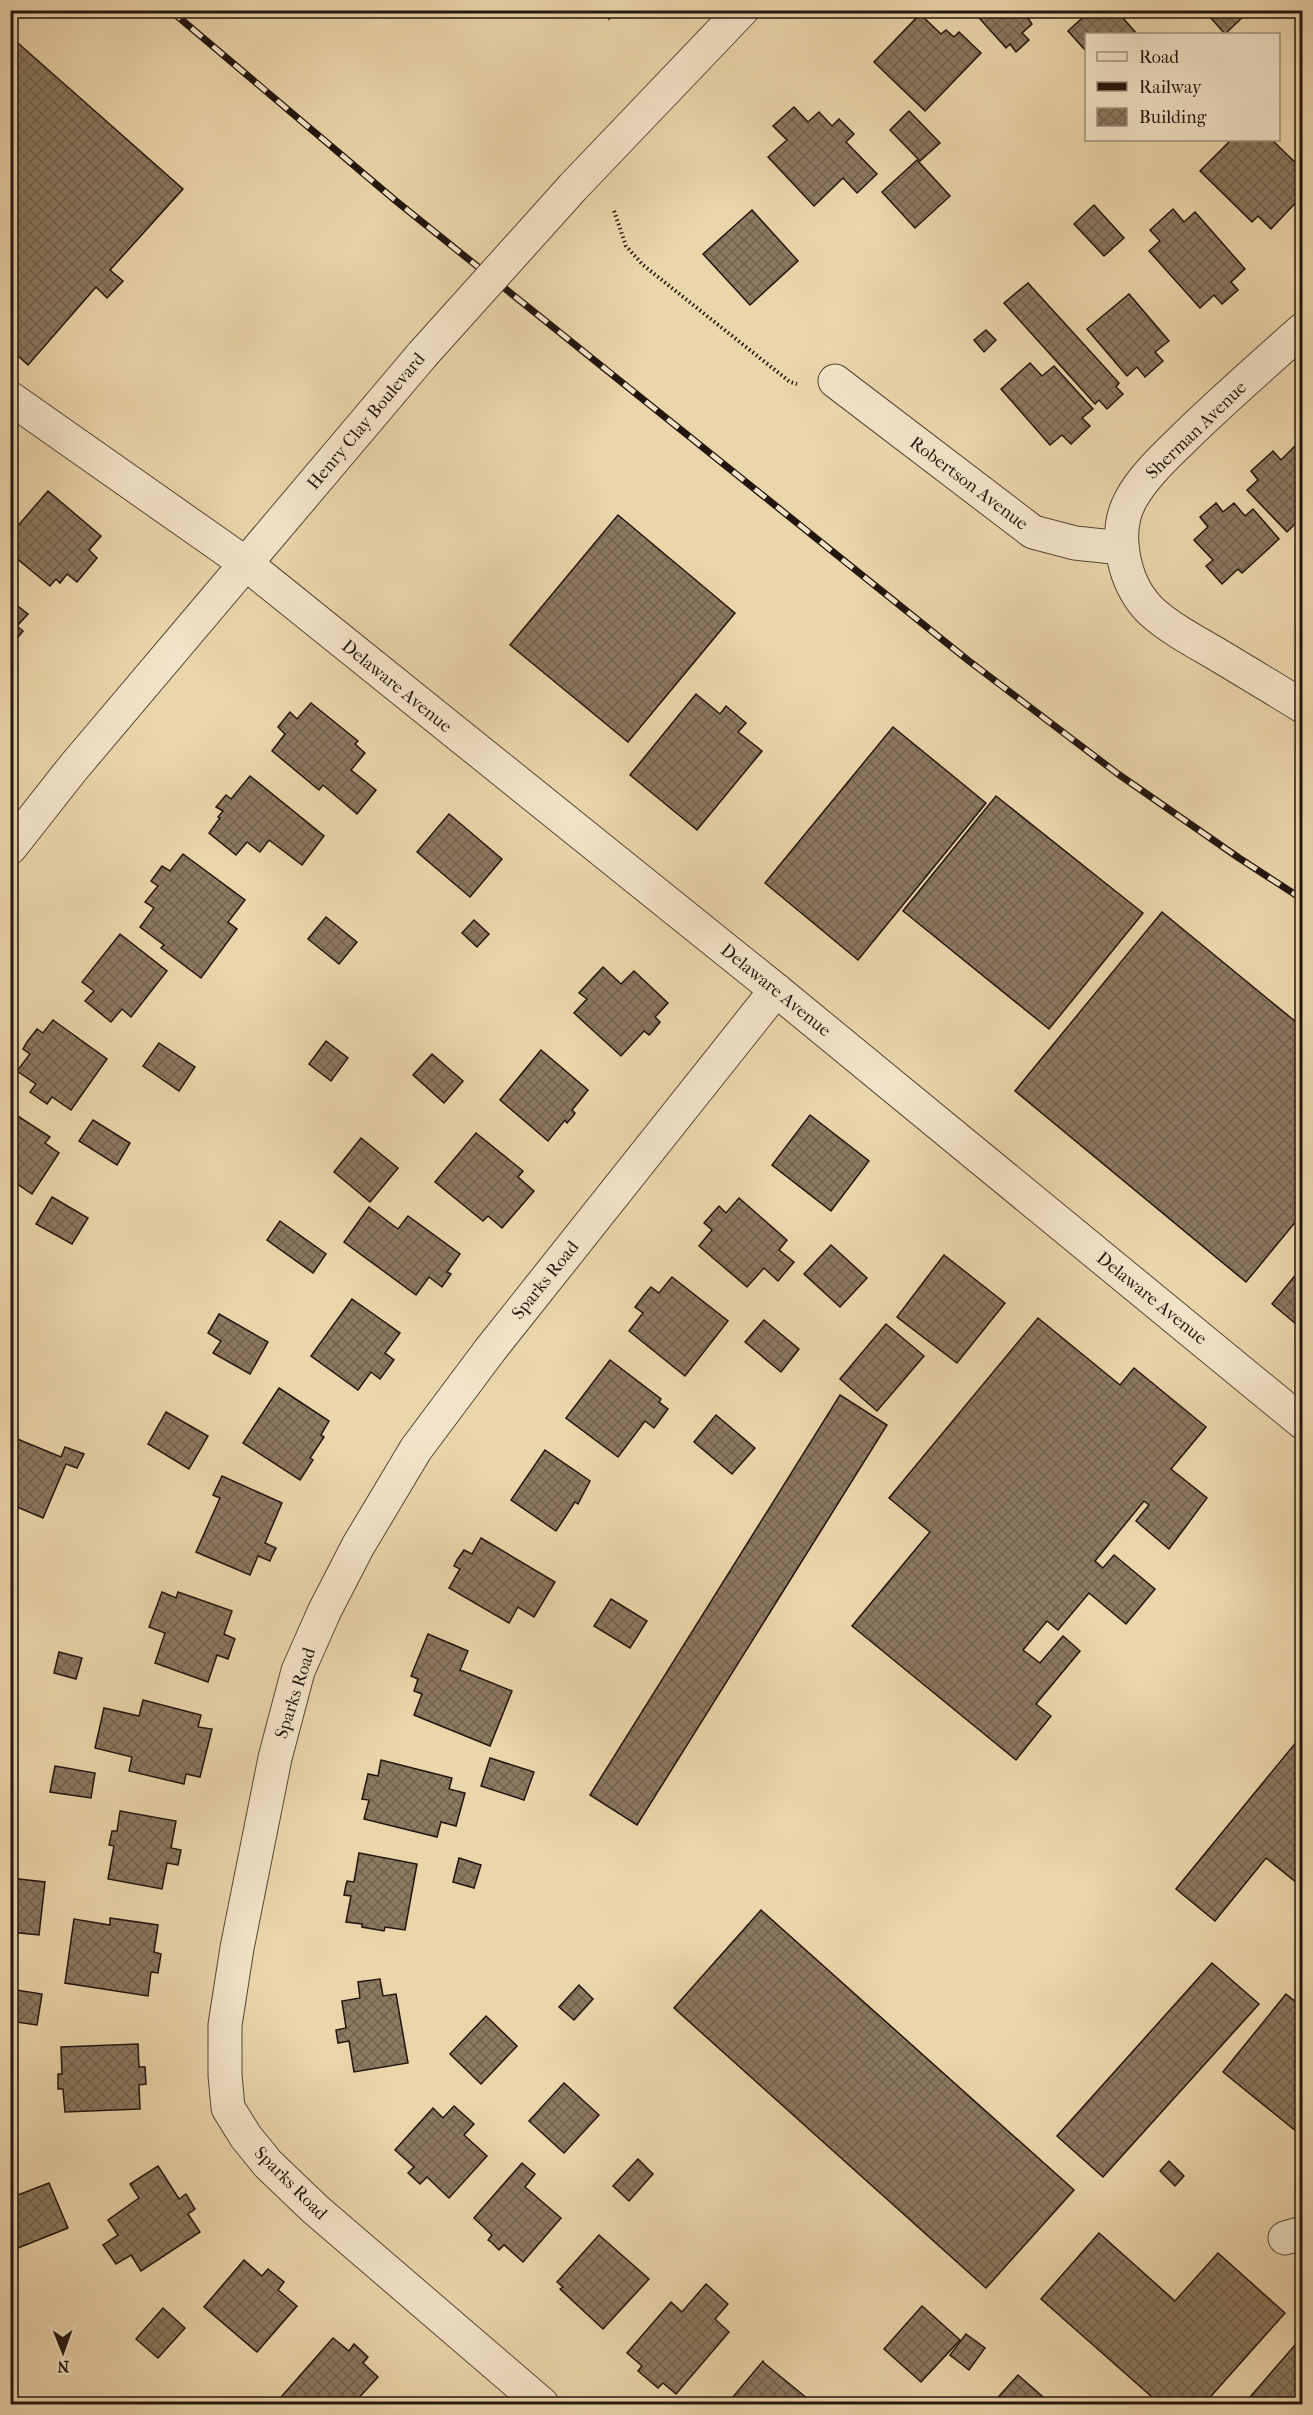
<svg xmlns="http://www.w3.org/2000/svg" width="1313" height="2415" font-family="'IM FELL French Canon',serif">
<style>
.building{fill:url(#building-cross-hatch);stroke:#22160f;stroke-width:1.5}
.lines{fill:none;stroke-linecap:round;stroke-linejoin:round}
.minor-casing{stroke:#544636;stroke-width:35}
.path{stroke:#22160f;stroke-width:4;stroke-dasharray:1.5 3;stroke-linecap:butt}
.minor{stroke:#f2e4c8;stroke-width:33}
.rail-casing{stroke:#22160f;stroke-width:7}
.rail{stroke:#f2e4c8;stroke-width:4.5;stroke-dasharray:14;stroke-linecap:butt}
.minor-bridge-casing{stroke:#544636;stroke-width:35;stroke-linecap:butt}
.minor-bridge{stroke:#f2e4c8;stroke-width:33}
.labels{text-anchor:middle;stroke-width:4.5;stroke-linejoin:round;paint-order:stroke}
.street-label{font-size:18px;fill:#22160f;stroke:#f2e4c8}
</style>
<defs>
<pattern id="building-cross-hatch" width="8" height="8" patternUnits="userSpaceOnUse" patternTransform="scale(1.5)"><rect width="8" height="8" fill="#8b7960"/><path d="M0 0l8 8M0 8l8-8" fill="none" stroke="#71624e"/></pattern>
</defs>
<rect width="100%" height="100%" fill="#ebd5aa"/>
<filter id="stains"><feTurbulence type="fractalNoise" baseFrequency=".00333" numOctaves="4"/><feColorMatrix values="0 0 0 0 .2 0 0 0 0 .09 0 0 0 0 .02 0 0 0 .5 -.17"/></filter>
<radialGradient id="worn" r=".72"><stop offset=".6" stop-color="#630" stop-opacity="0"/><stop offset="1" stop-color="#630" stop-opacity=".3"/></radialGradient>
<g class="building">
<path d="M600,10H616L609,19Z"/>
<path d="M972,10H1023L1032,24L1022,33L1029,40L1016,52L1010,44L1006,48Z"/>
<path d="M1091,10H1116L1137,34H1086V51L1068,31Z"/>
<path d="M1214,10H1241L1245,15L1225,34L1209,16Z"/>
<path d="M920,14L941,34L946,30L954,37L959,32L981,53L925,111L874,62Z"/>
<path d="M10,36L183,189L110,270L123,281L107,298L96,287L28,365L10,349Z"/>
<path d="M794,107L808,122L819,112L832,126L839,119L854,134L846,142L877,174L857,193L843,178L814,206L768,157L787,140L773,126Z"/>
<path d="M909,111L940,143L920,161L890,130Z"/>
<path d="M1231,140H1272L1302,169V196L1271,229L1258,216L1252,222L1200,171Z"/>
<path d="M917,160L950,196L915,228L882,192Z"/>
<path d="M1094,205L1124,238L1104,256L1074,224Z"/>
<path d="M1173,209L1184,222L1195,212L1245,269L1231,282L1238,290L1222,304L1214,295L1200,308L1149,251L1160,241L1150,230Z"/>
<path d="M752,210L798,261L750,305L703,254Z"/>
<path d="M1028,283L1119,383L1116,387L1123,394L1107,409L1099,400L1095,404L1004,303Z"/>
<path d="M1129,294L1169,341L1155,352L1163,361L1145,377L1137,367L1127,376L1087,329Z"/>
<path d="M986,330L996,340L984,352L974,340Z"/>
<path d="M1030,363L1042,376L1054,366L1093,409L1082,418L1090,426L1071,444L1062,435L1050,445L1001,389Z"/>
<path d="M10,432L18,438L10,447Z"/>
<path d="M1302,439V517L1287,532L1247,490L1258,480L1251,471L1273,451L1281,460Z"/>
<path d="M48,491L101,536L89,550L97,558L77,582L67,574L60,583L56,579L50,586L10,553V535Z"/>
<path d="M1216,503L1223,512L1234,503L1245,516L1253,509L1279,539L1242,573L1238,569L1222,584L1206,566L1213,560L1194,540L1208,527L1200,517Z"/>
<path d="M618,515L735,613L628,742L510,645Z"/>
<path d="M10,600L28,614L17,626L23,631L10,647Z"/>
<path d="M696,694L720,714L726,706L746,723L738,732L762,751L697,830L630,775Z"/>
<path d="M311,703L358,741L355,744L365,753L351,770L376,790L357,814L323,785L319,790L272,751L285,734L278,727L290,712L297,719Z"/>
<path d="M893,727L986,803L858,960L765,883Z"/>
<path d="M250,776L324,836L302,865L269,840L260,852L247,842L236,855L209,833L220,818L218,817L223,811L216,807L226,795L231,799Z"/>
<path d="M996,796L1143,913L1049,1029L903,911Z"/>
<path d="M449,814L502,859L470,897L417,852Z"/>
<path d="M183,854L245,900L228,922L237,929L201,978L161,948L164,945L140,927L154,908L145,902L158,886L151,881L162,866L170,871Z"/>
<path d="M1162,912L1302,1027V1214L1246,1282L1015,1091Z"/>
<path d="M326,917L357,942L339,964L308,939Z"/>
<path d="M474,920L489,934L477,947L462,933Z"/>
<path d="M120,934L167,971L131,1017L122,1009L111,1022L85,1001L94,991L82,982Z"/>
<path d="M603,967L621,984L634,971L668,1003L655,1017L660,1022L652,1032L649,1035L644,1031L621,1056L574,1013L587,999L579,993Z"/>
<path d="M53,1020L107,1059L71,1110L52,1097L47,1104L30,1092L36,1084L17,1071L30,1054L23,1049L27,1042L37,1029L43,1033Z"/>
<path d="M326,1041L348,1058L331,1081L309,1064Z"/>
<path d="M159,1043L195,1067L179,1091L143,1066Z"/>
<path d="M541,1050L588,1090L572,1110L575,1113L573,1116L567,1123L565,1120L548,1141L500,1100Z"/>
<path d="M432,1054L463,1081L444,1103L413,1075Z"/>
<path d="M10,1111L50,1137L45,1143L59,1153L32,1194L17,1184L12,1191L10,1190Z"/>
<path d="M810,1115L869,1161L831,1211L772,1165Z"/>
<path d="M93,1120L130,1143L117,1165L79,1141Z"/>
<path d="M476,1133L523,1171L518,1177L534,1191L502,1228L488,1216L483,1221L435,1182Z"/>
<path d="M361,1138L398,1168L370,1202L334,1172Z"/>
<path d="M52,1197L88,1218L72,1244L36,1224Z"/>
<path d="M739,1198L787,1240L779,1250L794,1262L778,1281L764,1268L747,1287L699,1246L712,1230L704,1223L719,1206L726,1213Z"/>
<path d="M369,1207L398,1229L408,1216L460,1254L447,1272L451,1274L442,1287L429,1277L416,1295L344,1242Z"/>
<path d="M280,1221L326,1254L313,1273L267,1240Z"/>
<path d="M831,1245L867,1278L840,1307L804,1274Z"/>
<path d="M944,1255L1005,1303L957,1363L897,1317Z"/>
<path d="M1302,1267V1329L1272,1304Z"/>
<path d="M672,1277L728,1321L685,1376L629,1331L643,1313L635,1307L645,1294L651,1287L659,1293Z"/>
<path d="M352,1299L400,1333L385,1353L394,1360L380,1379L371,1372L358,1390L311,1356Z"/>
<path d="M219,1314L268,1342L250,1374L213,1353L221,1341L208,1333Z"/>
<path d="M1038,1318L1120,1385L1134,1368L1206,1427L1171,1469L1207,1498L1169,1549L1136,1521L1149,1505L1144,1501L1095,1561L1103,1568L1114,1555L1155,1589L1126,1624L1089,1593L1058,1630L1047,1621L1023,1650L1040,1663L1063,1636L1080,1651L1036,1704L1051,1716L1016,1760L852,1626L930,1532L889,1498Z"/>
<path d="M764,1320L799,1349L781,1372L745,1342Z"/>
<path d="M886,1324L924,1356L877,1411L840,1379Z"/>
<path d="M610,1360L661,1399L659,1402L668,1409L654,1428L645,1421L618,1457L566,1418Z"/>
<path d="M279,1388L329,1421L321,1435L324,1437L310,1458L313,1460L300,1480L243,1443Z"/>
<path d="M840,1395L887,1425L637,1825L590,1795Z"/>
<path d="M166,1412L208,1436L189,1469L148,1444Z"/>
<path d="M716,1415L755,1448L732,1474L694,1442Z"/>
<path d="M10,1436L61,1457L65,1447L84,1454L77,1468L66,1464L43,1518L10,1504Z"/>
<path d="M545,1450L590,1481L578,1504L575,1502L556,1531L511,1500Z"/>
<path d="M222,1476L282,1503L265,1543L276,1548L271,1558L270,1561L258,1556L250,1575L196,1552L220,1498L213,1495Z"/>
<path d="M481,1538L555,1582L534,1617L518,1607L509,1623L449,1588L460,1569L454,1566L457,1560L464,1550L472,1554Z"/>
<path d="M162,1592L176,1598L178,1592L232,1611L224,1634L235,1639L232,1647L228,1659L217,1655L208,1682L155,1663L165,1633L149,1627Z"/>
<path d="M611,1599L647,1621L630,1648L594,1626Z"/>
<path d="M428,1634L468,1651L460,1670L512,1691L490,1746L414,1715L422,1694L414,1691L418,1679L411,1676Z"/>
<path d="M59,1652L82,1658L76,1679L54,1673Z"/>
<path d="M143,1700L201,1715L198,1727L212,1729L200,1777L186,1774L184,1784L129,1771L132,1757L95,1748L104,1708L139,1716Z"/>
<path d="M1302,1735V1887L1266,1858L1215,1921L1176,1889Z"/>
<path d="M490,1758L534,1772L524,1800L481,1786Z"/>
<path d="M381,1760L452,1778L449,1789L465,1793L456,1826L441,1822L437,1837L364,1819L369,1800L362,1799L368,1774L378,1776Z"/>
<path d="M55,1766L95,1773L91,1798L50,1792Z"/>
<path d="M120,1811L176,1821L171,1848L181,1850L178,1865L167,1863L162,1889L108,1879L114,1846L109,1845L112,1831H117Z"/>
<path d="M359,1853L417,1864L405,1930L385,1927L384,1931L362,1927V1924L346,1922L351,1896L344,1895L346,1885L347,1881L354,1882Z"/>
<path d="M459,1858L481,1865L474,1888L453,1882Z"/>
<path d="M10,1878L45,1882L39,1935L10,1932Z"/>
<path d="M761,1910L1074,2190L986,2288L674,2008Z"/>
<path d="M110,1918L158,1925L154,1952L161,1954L158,1973L151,1972L148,1996L65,1983L74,1919L110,1925Z"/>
<path d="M1212,1963L1259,2004L1103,2177L1057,2136Z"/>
<path d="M380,1979L383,1996L396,1994L408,2063L354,2072L349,2041L338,2043L336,2030L346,2028L342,2001L360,1998L358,1982Z"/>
<path d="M579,1985L593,1999L574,2020L559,2007Z"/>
<path d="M10,1989L42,1994L37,2025L10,2021Z"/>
<path d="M1286,1994L1302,2007V2136L1223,2072Z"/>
<path d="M486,2016L517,2046L481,2084L450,2054Z"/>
<path d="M138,2044L139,2067H145L146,2084L139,2085L140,2109L65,2112L63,2089H58V2074H62L61,2047Z"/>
<path d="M564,2083L599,2115L564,2153L529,2121Z"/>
<path d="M454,2106L474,2124L464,2135L487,2156L449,2198L427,2177L420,2184L408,2173L414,2167L395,2150L433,2108L443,2118Z"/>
<path d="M638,2159L653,2174L629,2201L613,2186Z"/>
<path d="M1169,2161L1184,2176L1175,2186L1160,2171Z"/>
<path d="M522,2163L535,2174L525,2187L561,2218L523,2262L504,2245L499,2250L491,2242L488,2240L492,2235L474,2218Z"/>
<path d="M158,2166L179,2199L186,2194L195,2209L188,2214L200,2232L141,2271L131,2255L116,2264L103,2245L118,2235L108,2220L139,2198L130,2184Z"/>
<path d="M49,2183L68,2228L13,2250L10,2243V2198Z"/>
<path d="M1099,2233L1175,2301L1218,2253L1285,2313L1204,2404H1160L1041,2299Z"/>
<path d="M599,2235L649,2279L603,2329L560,2289L563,2287L557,2282Z"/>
<path d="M244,2260L262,2276L268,2269L284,2282L278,2290L297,2306L257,2352L204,2307Z"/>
<path d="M706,2284L728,2304L715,2319L729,2332L676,2394L663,2383L658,2388L638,2371L642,2366L627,2353L671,2302L682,2312Z"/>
<path d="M922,2306L960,2340L921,2382L884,2349Z"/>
<path d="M163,2308L185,2328L158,2358L136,2339Z"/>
<path d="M966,2334L985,2348L969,2370L950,2355Z"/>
<path d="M1302,2337V2404H1244Z"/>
<path d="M333,2338L349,2351L354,2344L368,2357L363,2363L378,2377L353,2404H275Z"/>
<path d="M763,2361L764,2363L814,2404H727Z"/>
<path d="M1018,2375L1051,2404H992Z"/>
<path d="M10,2396L22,2404H10Z"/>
</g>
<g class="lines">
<g class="minor-casing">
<g id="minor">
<path d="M573,187L742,10"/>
<path d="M1302,330C1264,364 1225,398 1188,434C1168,454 1145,474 1131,499C1112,533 1124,586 1152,612C1170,628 1192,640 1213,652C1243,670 1273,688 1302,706"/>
<path d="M835,381L1033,532L1075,543L1122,548"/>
<path d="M10,398L245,563L776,990L1302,1422"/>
<path d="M10,848L73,768L422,355"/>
<path d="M1285,2238L1302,2233"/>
<path d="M542,2404L315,2209L268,2164L246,2137L228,2108L225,2075V2025L237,1948L275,1758L298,1671L325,1610L358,1546L416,1449L490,1350L776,990"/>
</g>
</g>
<path class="path" d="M614,211L626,246L643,265L790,382L797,384"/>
<use href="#minor" class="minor"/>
<g class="rail-casing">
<path id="rail" d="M170,10L396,201L969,661L1118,774L1239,858L1302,899"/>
</g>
<use href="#rail" class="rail"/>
<g class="minor-bridge-casing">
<path id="minor-bridge" d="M422,355L573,187"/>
</g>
<use href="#minor-bridge" class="minor-bridge"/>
</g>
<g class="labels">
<g class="street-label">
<text transform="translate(366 421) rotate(-50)" y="6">Henry Clay Boulevard</text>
<text transform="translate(1196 430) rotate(-44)" y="6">Sherman Avenue</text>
<text transform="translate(969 483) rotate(37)" y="6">Robertson Avenue</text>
<text transform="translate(397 686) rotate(39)" y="6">Delaware Avenue</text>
<text transform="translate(776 990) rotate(39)" y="6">Delaware Avenue</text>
<text transform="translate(545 1280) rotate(-51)" y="6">Sparks Road</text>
<text transform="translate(1152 1298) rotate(39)" y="6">Delaware Avenue</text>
<text transform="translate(295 1693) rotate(-72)" y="6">Sparks Road</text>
<text transform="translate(291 2183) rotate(45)" y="6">Sparks Road</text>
</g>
</g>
<rect width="1313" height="2415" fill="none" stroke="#ebd5aa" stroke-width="36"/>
<rect x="12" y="12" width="1289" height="2391" fill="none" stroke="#22160f" stroke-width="3"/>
<rect x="18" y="18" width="1277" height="2379" fill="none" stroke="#22160f" stroke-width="1.5"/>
<rect x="1085" y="33" width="195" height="108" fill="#f2e4c8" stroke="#9f927e" stroke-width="1.5"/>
<rect x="1097" y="52" width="30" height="9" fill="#f2e4c8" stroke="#9f927e" stroke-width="1.5"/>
<text x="1139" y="63" font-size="18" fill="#22160f">Road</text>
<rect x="1097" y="82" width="30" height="9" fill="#22160f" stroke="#9f927e" stroke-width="1.5"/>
<text x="1139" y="93" font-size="18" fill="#22160f">Railway</text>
<rect x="1097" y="108" width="30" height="18" fill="url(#building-cross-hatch)" stroke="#9f927e" stroke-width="1.5"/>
<text x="1139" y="123" font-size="18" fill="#22160f">Building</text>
<g transform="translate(63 2352) rotate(179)" stroke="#f2e4c8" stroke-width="4.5" paint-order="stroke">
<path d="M0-4.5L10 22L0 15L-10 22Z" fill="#22160f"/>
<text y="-9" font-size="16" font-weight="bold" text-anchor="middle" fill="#22160f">N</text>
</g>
<rect width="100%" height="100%" filter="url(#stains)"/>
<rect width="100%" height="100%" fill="url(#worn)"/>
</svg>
